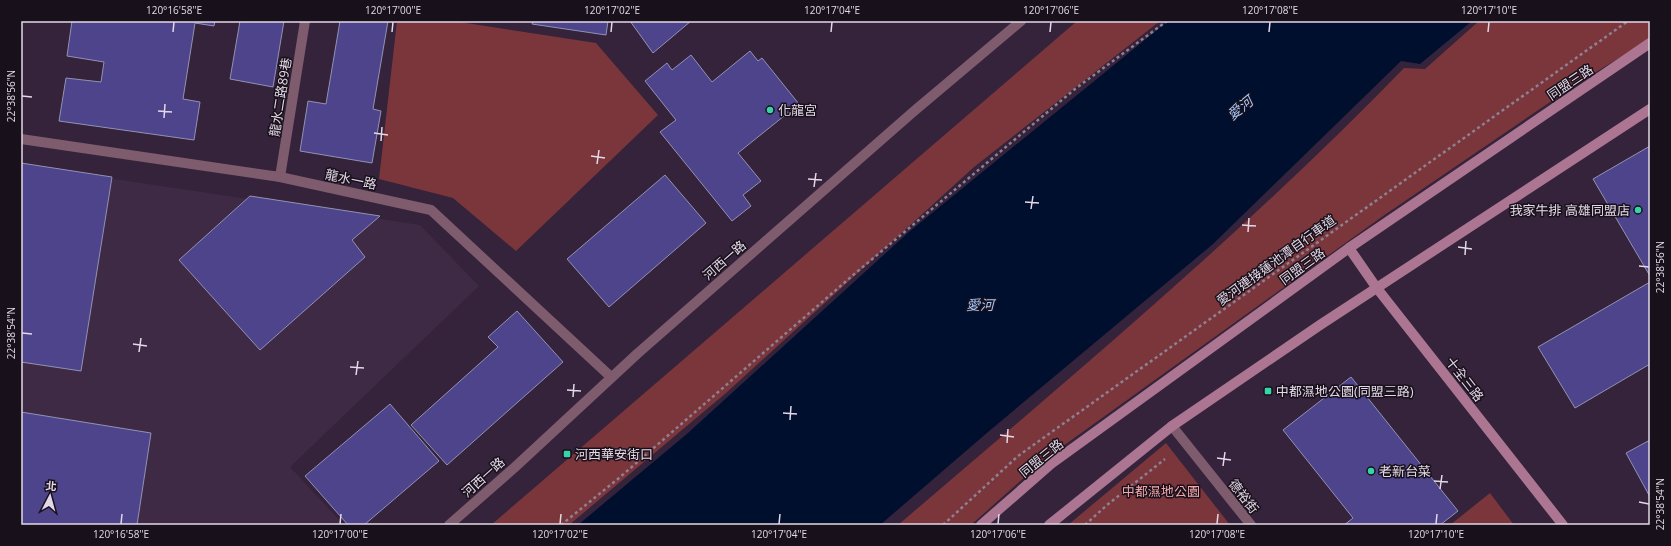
<svg xmlns="http://www.w3.org/2000/svg" width="1671" height="546" font-family="'Open Sans','Noto Sans TC',sans-serif">
<style>
.built{fill:#3f2a46}
.green{fill:#7b363c}
.water{fill:#000f2e}
.building{fill:#4e448c;stroke:#9392b2}
.lines{fill:none;stroke-linecap:round;stroke-linejoin:round}
.path{stroke:#8f8194;stroke-width:2.5;stroke-dasharray:3 3;stroke-linecap:butt}
.lane{stroke:#7e5b6d;stroke-width:10}
.street{stroke:#7e5b6d;stroke-width:10}
.secondary{stroke:#ac7592;stroke-width:10}
.ticks{fill:none;stroke:#e3d8e7;stroke-width:1.5}
.poi-dot{fill:#36d4a7;stroke:#18101a;stroke-width:1.5}
.labels{text-anchor:middle;stroke-width:3;stroke-linejoin:round;paint-order:stroke}
.street-label{font-size:13px;fill:#e3d8e7;stroke:#18101a}
.poi-label{font-size:13px;fill:#e3d8e7;stroke:#18101a;text-anchor:start}
.park-label{font-size:13px;fill:#f2a8ab;stroke:#18101a}
.water-label{font-size:14px;font-style:italic;fill:#a2c7fe;stroke:#18101a}
.neatline{fill:none;stroke:#e3d8e7;stroke-width:1.5}
.ticks-label{font-size:10px;text-anchor:middle;fill:#e3d8e7}
</style>
<rect width="100%" height="100%" fill="#34233a"/>
<path class="built" d="M21,165L420,225L479,286L290,467L344,525H21Z"/>
<g class="green">
<path d="M397,21H453L596,43L658,115L516,251L453,198L379,179Z"/>
<path d="M1077,21H1160L974,167L726,393L569,525H491Z"/>
<path d="M1479,21H1650V39L1578,83L1383,216L1045,459L971,525H898C1071,377 1246,231 1404,68L1425,69Z"/>
<path d="M1166,443L1230,525H1068Z"/>
<path d="M1490,493L1514,525H1450Z"/>
</g>
<path class="water" d="M1168,21H1472L1420,64L1401,61L1213,244L988,432L880,525H578L688,433L910,231Z"/>
<g class="building">
<path d="M72,21H215L214,26L195,23L183,99L200,102L194,140L59,121L66,78L101,82L104,62L67,56Z"/>
<path d="M240,21H284L273,87L230,79Z"/>
<path d="M340,21H388L373,109L381,111L372,163L300,151L308,101L326,104Z"/>
<path d="M533,21H608L606,35L532,24Z"/>
<path d="M630,21H691L653,53Z"/>
<path d="M750,51L758,61L762,58L799,104L738,153L761,181L743,195L751,206L732,221L660,132L676,120L645,81L667,63L672,70L691,55L712,82Z"/>
<path d="M1650,146V276L1593,179Z"/>
<path d="M21,163L112,177L81,371L21,362Z"/>
<path d="M665,175L706,223L609,307L567,259Z"/>
<path d="M250,196L380,216L352,240L365,257L260,350L179,260Z"/>
<path d="M1650,282V364L1575,408L1538,347Z"/>
<path d="M517,311L563,362L447,465L411,425L498,347L488,337Z"/>
<path d="M1351,377L1458,511L1440,525H1344L1353,518L1283,430Z"/>
<path d="M390,404L439,461L364,525H348L305,476Z"/>
<path d="M21,412L151,433L137,525H21Z"/>
<path d="M1650,440V497L1626,453Z"/>
</g>
<g class="lines">
<g class="path">
<path d="M561,525L619,478L852,276L1075,89L1167,21"/>
<path d="M943,525L1018,456L1628,21"/>
<path d="M1085,525L1107,505L1165,459"/>
</g>
<path class="lane" d="M280,177L305,21"/>
<g class="street">
<path d="M21,139L280,177L431,210L611,377"/>
<path d="M1172,426L1251,525"/>
<path d="M449,525L514,468L637,354L913,112L1021,21"/>
</g>
<g class="secondary">
<path d="M1349,248L1376,287L1563,525"/>
<path d="M981,525L1051,464L1349,248L1650,43"/>
<path d="M1049,525L1172,426L1320,325L1650,109"/>
</g>
</g>
<path class="ticks" d="M173,32L174,22M392,32L393,22M611,32L612,22M831,32L832,22M1050,32L1051,22M1269,32L1270,22M1488,32L1489,22M22,96L32,97M158,111L172,112M164,118L165,104M374,133L388,135M381,141L382,127M591,156L605,158M597,164L599,150M808,179L822,180M814,187L816,173M1025,202L1039,203M1031,209L1033,196M1242,225L1256,226M1248,232L1249,218M1458,247L1472,249M1465,255L1466,241M1639,266L1649,267M22,333L32,334M133,344L147,346M139,352L141,338M350,367L364,368M356,375L358,361M567,390L581,391M573,397L574,384M783,413L797,414M790,420L791,406M1000,435L1014,437M1007,443L1008,429M1217,458L1231,460M1223,466L1225,452M1434,481L1448,482M1440,489L1442,475M1639,502L1649,504M121,524L122,514M340,524L341,514M560,524L561,514M779,524L780,514M998,524L999,514M1217,524L1218,514M1436,524L1437,514"/>
<g class="poi-dot">
<circle cx="770" cy="110" r="4"/>
<circle cx="1638" cy="210" r="4"/>
<rect x="1264" y="387" width="8" height="8" rx="2"/>
<rect x="563" y="450" width="8" height="8" rx="2"/>
<circle cx="1371" cy="471" r="4"/>
</g>
<g class="labels">
<g class="street-label">
<text transform="translate(1570 82) rotate(-34)" y="5">同盟三路</text>
<text transform="translate(280 97) rotate(-81)" y="5">龍水二路89巷</text>
<text transform="translate(351 179) rotate(12)" y="5">龍水一路</text>
<text transform="translate(724 260) rotate(-41)" y="5">河西一路</text>
<text transform="translate(1276 260) rotate(-36)" y="5">愛河連接蓮池潭自行車道</text>
<text transform="translate(1302 266) rotate(-36)" y="5">同盟三路</text>
<text transform="translate(1465 379) rotate(52)" y="5">十全三路</text>
<text transform="translate(1041 458) rotate(-39)" y="5">同盟三路</text>
<text transform="translate(483 477) rotate(-42)" y="5">河西一路</text>
<text transform="translate(1244 496) rotate(52)" y="5">德裕街</text>
</g>
<g class="poi-label">
<text x="778" y="115">化龍宮</text>
<text x="1630" y="215" text-anchor="end">我家牛排 高雄同盟店</text>
<text x="1276" y="396">中都濕地公園(同盟三路)</text>
<text x="575" y="459">河西華安街口</text>
<text x="1379" y="476">老新台菜</text>
</g>
<g class="park-label">
<text x="1161" y="496">中都濕地公園</text>
</g>
<g class="water-label">
<text transform="translate(1240 108) rotate(-39)" y="5">愛河</text>
<text x="980" y="310">愛河</text>
</g>
</g>
<rect width="1671" height="546" fill="none" stroke="#18101a" stroke-width="44"/>
<g transform="translate(50 496) rotate(6)" stroke="#18101a" stroke-width="3" paint-order="stroke">
<path d="M0-3L7 15L0 10L-7 15Z" fill="#e3d8e7"/>
<text y="-6" font-size="11" font-weight="bold" text-anchor="middle" fill="#e3d8e7">北</text>
</g>
<rect x="22" y="22" width="1627" height="502" class="neatline"/>
<g class="ticks-label">
<text x="174" y="14">120°16'58"E</text>
<text x="393" y="14">120°17'00"E</text>
<text x="612" y="14">120°17'02"E</text>
<text x="832" y="14">120°17'04"E</text>
<text x="1051" y="14">120°17'06"E</text>
<text x="1270" y="14">120°17'08"E</text>
<text x="1489" y="14">120°17'10"E</text>
<text transform="translate(11 96) rotate(-90)" y="4">22°38'56"N</text>
<text transform="translate(1660 267) rotate(-90)" y="4">22°38'56"N</text>
<text transform="translate(11 333) rotate(-90)" y="4">22°38'54"N</text>
<text transform="translate(1660 504) rotate(-90)" y="4">22°38'54"N</text>
<text x="121" y="538">120°16'58"E</text>
<text x="340" y="538">120°17'00"E</text>
<text x="560" y="538">120°17'02"E</text>
<text x="779" y="538">120°17'04"E</text>
<text x="998" y="538">120°17'06"E</text>
<text x="1217" y="538">120°17'08"E</text>
<text x="1436" y="538">120°17'10"E</text>
</g>
</svg>
